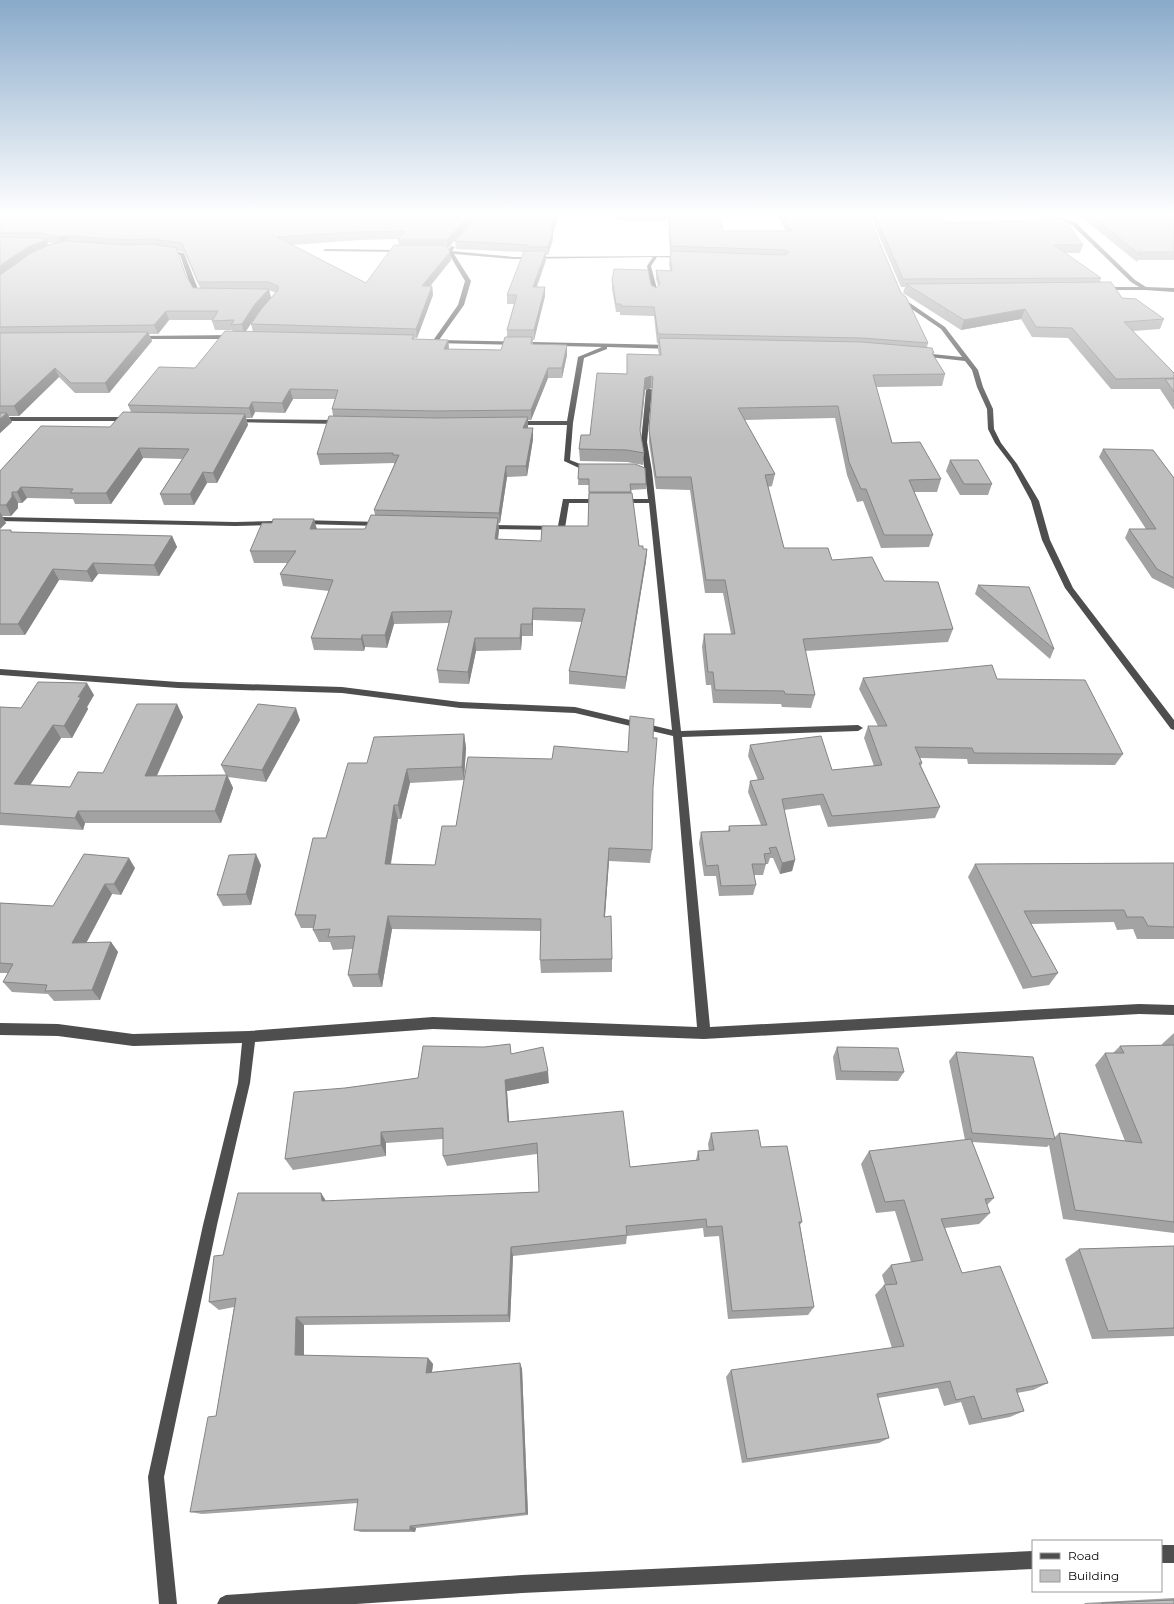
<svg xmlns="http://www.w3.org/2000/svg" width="1174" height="1604" font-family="Montserrat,sans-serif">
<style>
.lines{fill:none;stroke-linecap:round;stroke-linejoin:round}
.minor{fill:#4e4e4e;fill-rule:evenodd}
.wall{fill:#a3a3a3;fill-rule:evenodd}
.shaded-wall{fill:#858585}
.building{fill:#bebebe;stroke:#858585}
</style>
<rect width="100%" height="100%" fill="#fff"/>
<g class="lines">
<g class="minor">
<path d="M475,215H479L476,223L470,230H466Z"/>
<path d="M1032,215L1056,216L1076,223L1135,280L1146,287L1174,288V292L1145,290H1100L1099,289L1102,287H1139L1131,282L1072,225L1055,218Z"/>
<path d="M451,246L455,247L452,251L514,257L684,256L686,257L684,258L657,257L651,266L658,293L655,295L652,293L647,266L653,257L514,259L454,254L471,281L464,305L439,340L672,345L675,347L672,349L607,347V349L584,358L573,423L570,460L580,464L594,465V467L579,468L564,461L567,425H516L513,423L516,421H567L578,357L602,347L433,343L432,342L458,305L465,281L449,254L434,251L436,250L448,251Z"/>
<path d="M325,249L402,250L404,251L402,252L323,251Z"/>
<path d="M163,250L184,253L198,289L200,293L206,294V296L196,295L190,284L180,255L163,252Z"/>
<path d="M898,296H902L904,299L945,327L978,370L983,387L993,409L994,429L1001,443L1017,464L1039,501L1050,540L1073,588L1174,720V730L1171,729L1065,588L1042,540L1031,501L1011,464L995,443L988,429L987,409L977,387L972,370L965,361L920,356V354L922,353L962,357L941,329L900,301Z"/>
<path d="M138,336L234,335L237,337L234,339H136V337Z"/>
<path d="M649,388L652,390L647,442L652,471L681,731L858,725L863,728L858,731L682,737L710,1027L1139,1004L1174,1005V1015L1139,1014L704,1039L433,1029L255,1042L250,1083L217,1225L164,1477L177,1604H159L148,1477L203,1225L238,1083L242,1043L133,1046L58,1036L0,1035V1023L58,1024L133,1034L249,1031L433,1017L697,1027L673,736L575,713L460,708L342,693L178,688L0,675V669L178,682L342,687L460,702L575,707L672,730L649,503H620L616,501L620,499H648L641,442L646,390Z"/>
<path d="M0,417H130L133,419L130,421H0Z"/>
<path d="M234,419L340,420L343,422L340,424L232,422L231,421Z"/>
<path d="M563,499H602L606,501L602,503H569L565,528L561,530L486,529L482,527L486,525L558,526Z"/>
<path d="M0,517L235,522L276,521L280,523L276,525L235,526L0,521Z"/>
<path d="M299,520L380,522L384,524L380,526L302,524H299Z"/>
<rect x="1161" y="1545" width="13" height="18"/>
<path d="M1033,1551V1569L522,1593L356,1604H217L220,1598L226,1595L522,1575Z"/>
</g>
</g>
<g class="wall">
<path d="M0,215H472V218L471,222L448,248L451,260L430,286H432L433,295L417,338H414V339L448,340L449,349L501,350L507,337V330L514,304H507V295L524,252L456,249L455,241L476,217L477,215H559L553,233V239L548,255H546V260L537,287L545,296L534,340H533V345L567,355L562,378H548L531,420H528V428H533V439L527,476L507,477L500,523H498L499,530L498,540L541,541L588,526L589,485H578L579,464L646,484V489L631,490L639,546L643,549H647L646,561L625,689L569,684V671L582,622L533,620V636H522L521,650L476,651L469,684L439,683L437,670L449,623L394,624L387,648L365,647L364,651L314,650L311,638L329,591L283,586L280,574L287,563H254L250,551L272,523L314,519L317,529H365L375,515L374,510L394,465V463L320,465L317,454L333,416L332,409L335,399H293L285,413L255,412L252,418H246L248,425L217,483H207L194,505H164L160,494L182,459L143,458L111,504H75L73,499L27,498L22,503H18V508L11,516H2L6,523L0,529V471L110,427L131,412L128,405L195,368L233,331L232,330H215L212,321L213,320H169L158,334H149L152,341L109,393H75L59,377L19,416H8L12,422L0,433ZM399,239L398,240L399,245L366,283L292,245L360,240ZM47,242L54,244L49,245ZM177,251L184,252L200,288H193L186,276ZM269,290L276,293L271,298ZM261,310L251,324L253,332H245L258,313Z"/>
<path d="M615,215H720L723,231H786L777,215H868L901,293L928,343L927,347L933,355L945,374L942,386L876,387L892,443L941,479L937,492H914L933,535L929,547L881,548L863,501L857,502L847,475L835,418L745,420L775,474L772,486L768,487L784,548L832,560L884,581L953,629L948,642L805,651L815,695L811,708L782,707L781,704L713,703L711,685H706L702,647L704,634H731L723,593H705L690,490L656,489L649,442L652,389L651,388L645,390L640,432L644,453L643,465L627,462L580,461L579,449L590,435L627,374L659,355L658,350V343H657L654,316L620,315V312H616L612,289V280L651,285L656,288L658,286L656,279V270L670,271L669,264L670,256H671V254H670L668,221L615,220Z"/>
<path d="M870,215H937L948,223L1083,245L1080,253H1065L1101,278L1100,282L1122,298L1164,319L1160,329L1133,331L1174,373V410L1160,389H1111L1068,338L1032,337L1021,319L961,330L903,293L905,287H901Z"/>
<path d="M1079,215H1129V217L1174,219V260H1138L1137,262Z"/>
<path d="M1103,449L1174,478V589L1152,578L1125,538L1129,529H1146L1099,457Z"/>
<path d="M950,460L992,484L988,495H960L946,471Z"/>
<path d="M0,530L12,532L172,536L177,547L159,576L98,574L92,582L59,580L25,635H0Z"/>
<path d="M978,585L1054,649L1050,659L975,594Z"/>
<path d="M863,678L997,679L1123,754L1115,765L968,764L967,759L920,758L922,763L921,766L940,807L935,818L828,827L820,805L784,810L795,860L792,871L780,874L773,858H770L768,864H766L763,875H754L756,885L753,895L719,896L716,876H704L699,843L701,832L728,831L729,826L761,825L748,792L750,781L758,780L748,756L750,745L832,770L874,766L864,738L868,726H878L859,689Z"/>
<path d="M94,695L87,707L88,709L72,738H61L30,785L70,787L103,773L177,704L183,717L157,776L226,775L221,765L300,720L266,782L228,777L233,788L221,823H85L83,830L0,825V707L21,708Z"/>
<path d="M464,734L466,748L464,778L552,759L628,752L653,738V788L652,850L650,863L609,861L605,916L612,959V972L541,973L540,960L541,931L392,929L382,987H353L348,975L353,949L333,950L330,942H319L313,930L314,928H301L295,915L326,838L367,763ZM464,780L456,826L435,865L391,864L398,819H401L410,783Z"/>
<path d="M1174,863V939H1137L1133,929L1117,930L1114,922L1031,924L1058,973L1049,985L1023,989L968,877L975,864Z"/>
<path d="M261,865L251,905L223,906L217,895Z"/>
<path d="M135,868L121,895L112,894L86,943L111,942L118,952L100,1000L54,1001L48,994L12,992L3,982L8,973H0V903L53,906Z"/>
<path d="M1174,1033V1233L1063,1219L1049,1145L1047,1147L972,1142L994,1198L987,1205L990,1213L979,1224L945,1228L962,1273L1048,1383L1033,1390L1017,1393L1024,1411L1010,1417L969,1425L961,1402L944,1406L938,1388L878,1398L889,1438L879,1443L742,1463L726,1377L731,1370L892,1348L875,1295L884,1285H885L882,1275L891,1265L911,1262L895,1211L876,1213L861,1164L869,1151L965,1140L949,1061L956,1052L1055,1137L1059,1133L1125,1141L1095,1065L1105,1053H1113L1120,1046L1162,1045V1044Z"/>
<path d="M837,1047L904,1072L898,1081L836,1080L833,1057Z"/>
<path d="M511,1054L549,1083L507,1091L509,1122L630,1167L696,1160L698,1151H709L708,1144L711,1133L761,1147L802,1222L800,1225L814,1307L808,1315L728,1319L719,1236L704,1237L703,1228L627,1236L626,1244L513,1256L510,1322L304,1325V1355L428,1358L433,1364L432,1372L520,1363L522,1369L528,1515L416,1528L415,1532H361L354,1530L358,1503L202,1514L190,1512L216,1416L234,1307L219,1310L209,1302L223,1255L321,1193L326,1201L539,1192L537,1154L447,1166L443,1156V1139L386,1143V1156L293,1170L285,1159L345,1088L418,1078Z"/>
<path d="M1174,1246V1336L1092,1339L1065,1259L1079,1249Z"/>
<path d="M1174,1598V1604H1085L1084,1603Z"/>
</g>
<g class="shaded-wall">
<path d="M469,215H472V218L471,222L448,248L447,240Z"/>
<path d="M556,215H559L553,233V239L548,255V247L551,231Z"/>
<path d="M66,236L69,244L61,245L58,237Z"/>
<path d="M46,240L50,248L0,278V266L8,260L28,247Z"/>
<path d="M546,251V260L533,296V287Z"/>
<path d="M450,252L451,260L423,295L422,286Z"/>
<path d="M432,286L433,295L417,338L416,329Z"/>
<path d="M545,287V296L534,340V330Z"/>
<path d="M269,289L271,298L258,313L244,334L242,324L255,304Z"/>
<path d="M1025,309L1021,319L961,330L964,320Z"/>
<path d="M166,311L169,320L158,334L154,325Z"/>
<path d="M148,332L152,341L109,393L105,383Z"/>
<path d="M448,340L449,349H444Z"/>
<path d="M567,345V355L562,378V368Z"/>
<path d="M55,368L59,377L19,416L14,406Z"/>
<path d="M548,368V378L531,420V410Z"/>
<path d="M651,376V388L645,390L640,442L645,378Z"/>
<path d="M290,389L293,399L285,413L282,403Z"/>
<path d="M252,402L255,412L252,418L249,408Z"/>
<path d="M7,413L12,422L0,433V419Z"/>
<path d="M245,414L248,425L217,483L213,473Z"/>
<path d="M528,417V427L524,438L523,428Z"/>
<path d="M533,428V439L527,476L526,466Z"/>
<path d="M139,448L143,458L111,504L106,493Z"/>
<path d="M506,466L507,477L500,523L499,513Z"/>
<path d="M203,472L207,483L194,505L190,494Z"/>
<path d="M21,487L27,498L22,503L17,492Z"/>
<path d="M12,492L18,503V508L11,516L6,505Z"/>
<path d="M0,512L6,523L0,529Z"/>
<path d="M498,518L499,530L496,552L495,539Z"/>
<path d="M314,519L317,531L310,529Z"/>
<path d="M172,536L177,547L159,576L154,565Z"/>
<path d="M647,549L646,561L625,689L626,677Z"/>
<path d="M93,563L98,574L92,582L87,571Z"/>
<path d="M53,569L59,580L25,635L18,624Z"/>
<path d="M533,608V636L532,624Z"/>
<path d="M392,612L394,624L387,648L385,635Z"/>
<path d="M521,624L522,636L521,650L520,638Z"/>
<path d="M362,635L365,647L364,651L361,639Z"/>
<path d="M475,638L476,651L469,684L468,672Z"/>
<path d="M87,683L94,695L87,707L88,709L72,738L64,726L78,697Z"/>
<path d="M177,704L183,717L151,788L145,776Z"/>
<path d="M296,708L300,720L266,782L262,770Z"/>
<path d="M53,725L61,738L23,796L14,784Z"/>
<path d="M464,734L466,748L464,780L462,767Z"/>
<path d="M407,769L410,783L401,819L398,805Z"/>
<path d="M227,775L233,788L221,823L215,811Z"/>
<path d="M394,805L398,819L388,878L385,864Z"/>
<path d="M78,811L85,823L83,830L75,818Z"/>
<path d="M609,848V861L604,929V917Z"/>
<path d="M256,854L261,865L251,905L246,894Z"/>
<path d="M129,858L135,868L121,895L114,884Z"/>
<path d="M795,860L792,871L780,874L782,863Z"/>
<path d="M105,884L112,894L81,953L72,943Z"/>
<path d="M388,916L392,929L382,987L378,974Z"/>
<path d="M111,942L118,952L100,1000L92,990Z"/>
<path d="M548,1071L549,1083L507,1091L510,1133L508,1122L505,1080Z"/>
<path d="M381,1132L386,1143V1156L381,1145Z"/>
<path d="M321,1193L327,1203L322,1201Z"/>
<path d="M511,1247L513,1256L510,1322L508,1315Z"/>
<path d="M296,1317L304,1325V1362L295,1355Z"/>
<path d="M428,1358L433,1364L431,1379L426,1373Z"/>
<path d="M520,1363L522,1369L528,1515L526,1513Z"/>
<path d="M410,1526L416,1528L415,1532L410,1530Z"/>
</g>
<g class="building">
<path d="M0,215H469L447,240H398L405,231L358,232L277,237L366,283L394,245H446L450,252L422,286H432L416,329L251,324L262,308L278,290V286L268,282H198L182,243L152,239L128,240L66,236L58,237L41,233H0Z"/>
<path d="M477,215H556L551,231H553L548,247H527L528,245L455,241L476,217Z"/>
<path d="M669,215H720L723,231H792L783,215H868L901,293L906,297L928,343L862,338L658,334L654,307L621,306V304H616L612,280L614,269L648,270L651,285L656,288L660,284L656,270L672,271L670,256H671V251L785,255L789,252L785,250L671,246Z"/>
<path d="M875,215H937L948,223L1064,219L1083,245H1054L1101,278L903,279Z"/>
<path d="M1091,215H1129V217L1173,218L1174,219V252H1139L1140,255Z"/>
<path d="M0,237L40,238L46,240L28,247L8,260L0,266Z"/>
<path d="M66,241L128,245L151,244L176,248L186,276L193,288L269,289L255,304L242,324L231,325L234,320L212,321L218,311H166L154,325L0,327V275L31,253L49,245Z"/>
<path d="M524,251H546L533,287H545L534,330H507L517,295H507Z"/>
<path d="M1111,282L1122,298L1136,299L1164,319L1124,322L1174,373V378L1116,379L1072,328L1036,327L1025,309L964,320L906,284Z"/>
<path d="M225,331L414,335L412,339L448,340L444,349L501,350L505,337H532L531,344L567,345L562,368H548L531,410L435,411L332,409L338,390L290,389L282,403L252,402L249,408L128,405L159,367L195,368Z"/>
<path d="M148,332L105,383H71L55,368L14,406H0V333Z"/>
<path d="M659,338L862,342L932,348L934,353H932L945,374L873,375L892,443L920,442L941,479L909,480L933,535H884L866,489H861L849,462L838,406L738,408L775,474L765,475L784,548H828L832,560L872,557L884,581L938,582L953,629L803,639L815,695L785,694L784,691L715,690L713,672H708L704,634H735L725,580H706L691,477H656L649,430L653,377L651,376L645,378L640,430L644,453L627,450L579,449L581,435H590L597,373L627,374V354L661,355Z"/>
<path d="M1165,379H1174V392Z"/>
<path d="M123,412L245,414L213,473L203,472L190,494H160L189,449L139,448L106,493H70L73,489L21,487L17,492H12V497L6,505H0V471L41,426L110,427Z"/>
<path d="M0,413H7L0,419Z"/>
<path d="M329,416L435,418L528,417L523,428H533L526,466H506L499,513L374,510L399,455H393V453L317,454Z"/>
<path d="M1103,449L1153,450L1174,478V578L1157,569L1129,529H1156Z"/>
<path d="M950,460H978L992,484H964Z"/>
<path d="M579,464H635L645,468L646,484H630L631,492H589V479H578Z"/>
<path d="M589,493H632L639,546H643V549H647L626,677L569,671L585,609L533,608L532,624H521L520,638H475L468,672L437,670L452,611L392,612L385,635H362L361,639L311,638L333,580L280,574L296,551H250L262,523H272L273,519H314L310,529H365L371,515L498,518L495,539L541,541L542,526H588Z"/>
<path d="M0,530H11V532L172,536L154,565L93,563L87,571L53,569L18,624H0Z"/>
<path d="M978,585L1029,587L1054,649Z"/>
<path d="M992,665L997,679L1085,680L1123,754L974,753L972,748L915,747L922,763H919L940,807L832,816L823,794L782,799L795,860L782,863L776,847L769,848L771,853L764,854L766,864H752L756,885L721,886L718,865L706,866L701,832L730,831L729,826L767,825L750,781L764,779L750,745L821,736L832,770L882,765L868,726H887L863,678Z"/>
<path d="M38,682L87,683L78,697H81L64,726L53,725L14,784L70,787L78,772L103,773L137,704H177L145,776L227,775L215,811H78L75,818L0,813V707L21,708Z"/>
<path d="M258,704L296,708L262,770L221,765Z"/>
<path d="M630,716L654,719L653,738H657L653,788L652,850L609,848L604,917L611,916L612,959L540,960L541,919L388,916L378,974L348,975L355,936L328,937L330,929L313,930L316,915H295L313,838H326L348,763H367L374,737L464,734L462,767L407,769L398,805H394L385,864L435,865L442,826H456L468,757L552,759L554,746L628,752Z"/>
<path d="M84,854L129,858L114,884H105L72,943L111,942L92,990L45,991L47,985L3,982L13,964L0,963V903L53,906Z"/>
<path d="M256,854L246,894L217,895L229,855Z"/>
<path d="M1174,863V927L1148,926L1143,917H1127L1124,910L1024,911L1058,973L1032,977L975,864Z"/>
<path d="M510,1044L511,1054L543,1047L548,1071L505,1080L508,1122L623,1111L630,1167L699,1160L698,1151L714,1150L711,1133L758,1130L761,1147L787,1146L802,1222H799L814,1307L732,1311L722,1226L707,1227L706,1219L626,1226L627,1235L511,1247L508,1315L296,1317L295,1355L428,1358L426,1373L520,1363L526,1513L410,1526V1530H354L358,1499L190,1512L208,1417L216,1416L236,1298L209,1302L214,1256L223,1255L238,1193H321L322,1201L539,1192L537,1143L443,1156V1128L381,1132V1145L285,1159L294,1092L345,1088L418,1078L423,1046L484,1047Z"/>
<path d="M1174,1045V1222L1075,1210L1059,1133L1142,1143L1105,1053H1124L1120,1046Z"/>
<path d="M837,1047L898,1048L904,1072L841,1071Z"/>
<path d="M956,1052L1033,1057L1055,1139L972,1133Z"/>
<path d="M971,1139L994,1198L985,1199L990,1213L941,1219L962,1273L1000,1266L1048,1383L1016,1389L1024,1411L982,1419L974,1396L956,1400L950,1381L877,1394L889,1438L747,1459L731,1370L904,1346L884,1285L897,1284L891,1265L923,1260L904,1200L885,1202L869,1151Z"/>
<path d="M1174,1246V1328L1108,1331L1079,1249Z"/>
<path d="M1174,1600V1604H1102V1603Z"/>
</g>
<linearGradient id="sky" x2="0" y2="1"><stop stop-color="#89aaca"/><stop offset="0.49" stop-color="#fff"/><stop offset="1" stop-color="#fff" stop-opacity="0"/></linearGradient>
<rect width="1174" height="439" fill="url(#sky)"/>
<rect x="1032" y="1540" width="130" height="52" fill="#ffffff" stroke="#999999"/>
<rect x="1040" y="1553" width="20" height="6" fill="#4e4e4e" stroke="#999999"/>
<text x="1068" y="1560" font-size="12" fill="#000000">Road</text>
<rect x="1040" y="1570" width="20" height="12" fill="#bebebe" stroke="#999999"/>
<text x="1068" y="1580" font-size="12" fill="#000000">Building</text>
</svg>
